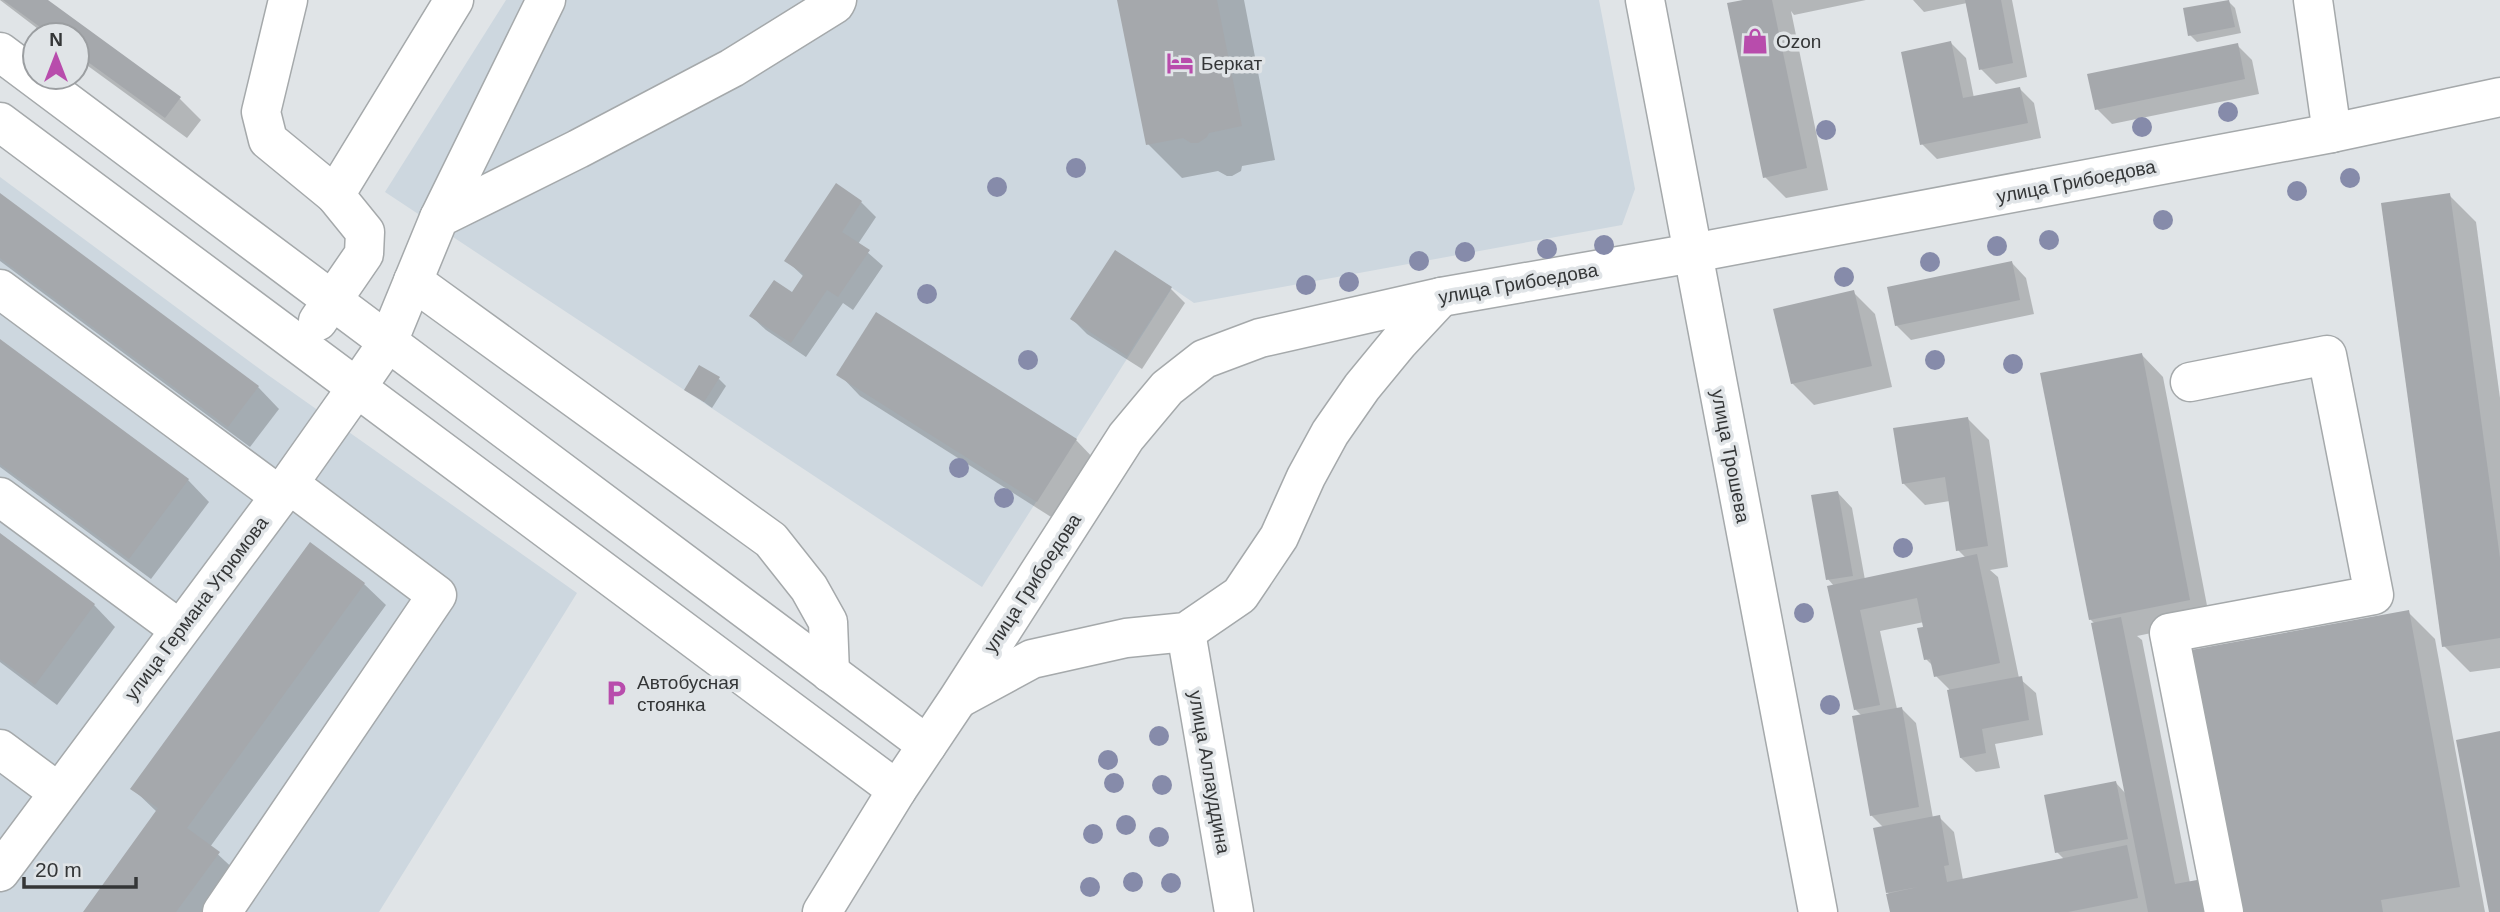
<svg xmlns="http://www.w3.org/2000/svg" width="2500" height="912" font-family="Helvetica,sans-serif">
<style>
.built{fill:#cdd7df}
.shadow{fill:#0003}
.building{fill:#a5a8ac}
.lines{fill:none;stroke-linecap:round;stroke-linejoin:round}
.minor-casing{stroke:#a5a9ab;stroke-width:41}
.minor{stroke:#fff;stroke-width:38}
.tree{fill:#868baa}
.labels{text-anchor:middle;stroke-width:7;stroke-linejoin:round;paint-order:stroke}
.poi-label{font-size:19px;fill:#343637;stroke:#e0e4e7;text-anchor:start}
.street-label{font-size:19px;fill:#343637;stroke:#e0e4e7}
</style>
<rect width="100%" height="100%" fill="#e0e4e7"/>
<g class="built">
<path d="M506,0H1599L1635,189L1622,225L1194,303L1172,288L982,587L385,192Z"/>
<path d="M0,177L268,375L577,593L379,912H0Z"/>
</g>
<g class="shadow">
<path d="M0,0H45L180,99L201,120L187,138L77,58V35H46Z"/>
<path d="M1119,0H1244L1275,160L1242,166L1241,171L1232,176H1227L1218,171L1182,178L1148,144Z"/>
<path d="M1752,0H1866L1794,15L1791,11L1828,190L1786,198L1765,177Z"/>
<path d="M1913,0H2012L2027,77L1996,84L1981,69L1967,3L1924,12Z"/>
<path d="M2228,1L2235,8L2241,33L2197,42L2190,35Z"/>
<path d="M1951,43L1966,58L1974,98L2019,88L2034,103L2041,138L1937,159L1922,144Z"/>
<path d="M2237,45L2252,60L2259,94L2112,124L2097,109Z"/>
<path d="M837,186L861,202L876,217L858,244L883,266L853,310L843,303L806,357L766,330L751,316L793,295L804,277L787,261Z"/>
<path d="M2449,195L2476,222L2500,398V668L2470,672L2444,646Z"/>
<path d="M0,196L258,387L279,409L250,447L0,261Z"/>
<path d="M2012,263L2026,278L2034,314L1911,340L1896,325Z"/>
<path d="M1171,289L1185,303L1142,369L1087,334L1072,319Z"/>
<path d="M1853,292L1875,314L1892,387L1814,405L1792,383Z"/>
<path d="M0,341L188,480L209,502L151,579L0,467Z"/>
<path d="M2142,355L2163,377L2210,621L2137,636L2142,640L2190,883L2231,912H1892L1890,895L1887,892L1884,828L1871,815L1862,716L1855,709L1834,586L1828,579L1838,493L1852,508L1865,580L1966,558L1958,550L1950,501L1925,505L1903,483L1967,418L1989,440L2008,567L1990,570L1998,577L2019,678L2036,693L2043,735L1995,744L2000,768L1976,772L1961,758L1949,689L1936,676L1934,667L1926,659L1924,622L1880,631L1897,709L1901,708L1916,723L1933,818L1939,817L1954,832L1963,880L2064,859L2057,852L2116,783L2126,794L2095,624L2090,619Z"/>
<path d="M839,374L1076,440L1097,462L1059,522L860,396Z"/>
<path d="M719,379L726,386L712,408L686,389Z"/>
<path d="M0,535L94,605L115,627L57,705L0,662Z"/>
<path d="M310,545L364,584L386,605L210,847L240,875L213,912H85L157,812L133,789Z"/>
<path d="M2408,612L2435,639L2485,912H2241Z"/>
</g>
<g class="building">
<path d="M3,0H48L181,97L165,118L77,54V35H51Z"/>
<path d="M1117,0H1217L1242,126L1209,133L1207,137L1198,143H1191L1183,138L1146,145Z"/>
<path d="M1743,0H1772L1807,168L1763,178L1727,3Z"/>
<path d="M1965,0H2001L2013,63L1979,70Z"/>
<path d="M2229,0L2235,27L2188,36L2183,8Z"/>
<path d="M1951,41L1963,98L2020,87L2028,123L1920,145L1901,52Z"/>
<path d="M2238,43L2245,79L2095,110L2087,74Z"/>
<path d="M836,183L862,201L842,232L870,250L838,297L827,290L791,343L749,316L774,280L792,292L804,274L784,261Z"/>
<path d="M0,193L259,386L228,427L0,258Z"/>
<path d="M2450,193L2500,558V638L2442,647L2381,203Z"/>
<path d="M1115,250L1172,287L1127,356L1070,319Z"/>
<path d="M2012,261L2020,300L1895,326L1887,287Z"/>
<path d="M1854,290L1872,366L1791,384L1773,309Z"/>
<path d="M876,312L1077,439L1037,502L836,375Z"/>
<path d="M0,339L189,479L129,559L0,464Z"/>
<path d="M2142,353L2190,600L2089,620L2040,373Z"/>
<path d="M699,365L720,377L704,402L684,390Z"/>
<path d="M1968,417L1988,546L1956,551L1945,477L1902,484L1893,428Z"/>
<path d="M1838,491L1853,576L1826,580L1811,495Z"/>
<path d="M0,533L95,604L35,685L0,659Z"/>
<path d="M310,542L365,583L187,828L220,852L176,912H83L158,808L130,789Z"/>
<path d="M1977,554L2000,663L1934,677L1930,659L1924,660L1917,628L1923,627L1917,598L1860,610L1880,705L1854,710L1827,586Z"/>
<path d="M2409,610L2460,887L2381,900L2383,912H2239L2191,650Z"/>
<path d="M2121,617L2175,884L2208,878L2215,912H2148L2091,623Z"/>
<path d="M2022,676L2029,720L1982,729L1986,753L1960,758L1947,690Z"/>
<path d="M1902,707L1919,807L1870,816L1852,716Z"/>
<path d="M2500,731V912H2489L2456,740Z"/>
<path d="M2116,781L2128,839L2055,853L2044,795Z"/>
<path d="M1940,815L1949,865L1944,866L1947,882L2127,845L2138,898L2068,912H1890L1886,894L1918,887L1886,893L1873,828Z"/>
</g>
<g class="lines">
<g class="minor-casing">
<g id="minor">
<path d="M288,0L261,112L268,140L335,195"/>
<path d="M1645,0L1818,912"/>
<path d="M2313,0L2332,133"/>
<path d="M0,52L927,745"/>
<path d="M0,122L897,790"/>
<path d="M439,218L546,0"/>
<path d="M413,281L771,540L809,588L828,622L830,673"/>
<path d="M0,289L280,496"/>
<path d="M318,321L364,254L365,232L335,195L454,0"/>
<path d="M2190,382L2327,355L2374,595L2169,633L2224,912"/>
<path d="M0,497L179,629"/>
<path d="M1186,632L1234,912"/>
<path d="M960,698L1032,659L1126,638L1186,632L1240,595L1279,537L1306,477L1330,433L1362,387L1399,342L1441,297"/>
<path d="M0,749L58,792"/>
<path d="M0,872L280,496L357,387L388,342L439,218L578,149L732,68L835,4L837,0"/>
<path d="M222,912L437,595L289,484"/>
<path d="M822,912L897,790L958,699L1126,437L1167,388L1204,359L1260,338L1441,297L1693,253L2332,133L2500,97"/>
</g>
</g>
<use href="#minor" class="minor"/>
</g>
<g class="tree">
<circle cx="2228" cy="112" r="10"/>
<circle cx="2142" cy="127" r="10"/>
<circle cx="1826" cy="130" r="10"/>
<circle cx="1076" cy="168" r="10"/>
<circle cx="2350" cy="178" r="10"/>
<circle cx="997" cy="187" r="10"/>
<circle cx="2297" cy="191" r="10"/>
<circle cx="2163" cy="220" r="10"/>
<circle cx="2049" cy="240" r="10"/>
<circle cx="1604" cy="245" r="10"/>
<circle cx="1997" cy="246" r="10"/>
<circle cx="1547" cy="249" r="10"/>
<circle cx="1465" cy="252" r="10"/>
<circle cx="1419" cy="261" r="10"/>
<circle cx="1930" cy="262" r="10"/>
<circle cx="1844" cy="277" r="10"/>
<circle cx="1349" cy="282" r="10"/>
<circle cx="1306" cy="285" r="10"/>
<circle cx="927" cy="294" r="10"/>
<circle cx="1028" cy="360" r="10"/>
<circle cx="1935" cy="360" r="10"/>
<circle cx="2013" cy="364" r="10"/>
<circle cx="959" cy="468" r="10"/>
<circle cx="1004" cy="498" r="10"/>
<circle cx="1903" cy="548" r="10"/>
<circle cx="1804" cy="613" r="10"/>
<circle cx="1830" cy="705" r="10"/>
<circle cx="1159" cy="736" r="10"/>
<circle cx="1108" cy="760" r="10"/>
<circle cx="1114" cy="783" r="10"/>
<circle cx="1162" cy="785" r="10"/>
<circle cx="1126" cy="825" r="10"/>
<circle cx="1093" cy="834" r="10"/>
<circle cx="1159" cy="837" r="10"/>
<circle cx="1133" cy="882" r="10"/>
<circle cx="1171" cy="883" r="10"/>
<circle cx="1090" cy="887" r="10"/>
</g>
<defs>
<g id="shop-bare" transform="scale(2.1)"><path d="M-5-2.5h2.3a2.7 3.5 0 0 1 5.4 0H5L5.5 6h-11ZM-1.5-2.5h3a1.5 2.3 0 0 0-3 0Z" fill="#b84cac" stroke="#e0e4e7" stroke-width="2.5" paint-order="stroke"/></g>
<g id="hotel-bare" transform="scale(2.1)"><path d="M-6-4.5h1.5V1H6V5H4.5V3h-9V5H-6ZM-4 0a1.8 1.8 0 1 1 3.6 0ZM.5 0V-2.5h3Q6-2.5 6 0Z" fill="#b84cac" stroke="#e0e4e7" stroke-width="2.5" paint-order="stroke"/></g>
<g id="parking-bare" transform="scale(2.1)"><path d="M-3.5-5.5H1a3.5 3.5 0 0 1 0 7H-1V5.5H-3.5ZM-1-3.4V-.6H.8a1.4 1.4 0 0 0 0-2.8Z" fill="#b84cac" stroke="#e0e4e7" stroke-width="2.5" paint-order="stroke"/></g>
</defs>
<g fill-rule="evenodd">
<use href="#shop-bare" x="1755" y="41"/>
<use href="#hotel-bare" x="1180" y="63"/>
<use href="#parking-bare" x="616" y="693"/>
</g>
<g class="labels">
<g class="poi-label">
<text x="1776" y="48">Ozon</text>
<text x="1201" y="70">Беркат</text>
<text x="637" y="689">Автобусная<tspan x="637" dy="22">стоянка</tspan></text>
</g>
<g class="street-label">
<text transform="translate(2076 181) rotate(-11)" y="7">улица Грибоедова</text>
<text transform="translate(1518 283) rotate(-10)" y="7">улица Грибоедова</text>
<text transform="translate(1731 456) rotate(79)" y="7">улица Трошева</text>
<text transform="translate(1032 583) rotate(-57)" y="7">улица Грибоедова</text>
<text transform="translate(196 608) rotate(-53)" y="7">улица Германа Угрюмова</text>
<text transform="translate(1210 772) rotate(80)" y="7">улица Аллауддина</text>
</g>
</g>
<g transform="translate(56 56)"><circle r="33" fill="#e0e4e7" stroke="#9b9ea1" stroke-width="2"/>
<path d="M0-5L12 26L0 18L-12 26Z" fill="#b84cac"/>
<text y="-10" font-size="19" font-weight="bold" text-anchor="middle" fill="#343637">N</text>
</g>
<path d="M24 877v10h112v-10" fill="none" stroke="#343637" stroke-width="3.5"/>
<text x="35" y="877" font-size="21" fill="#343637" stroke="#e0e4e7" stroke-width="5" paint-order="stroke">20 m</text>
</svg>
